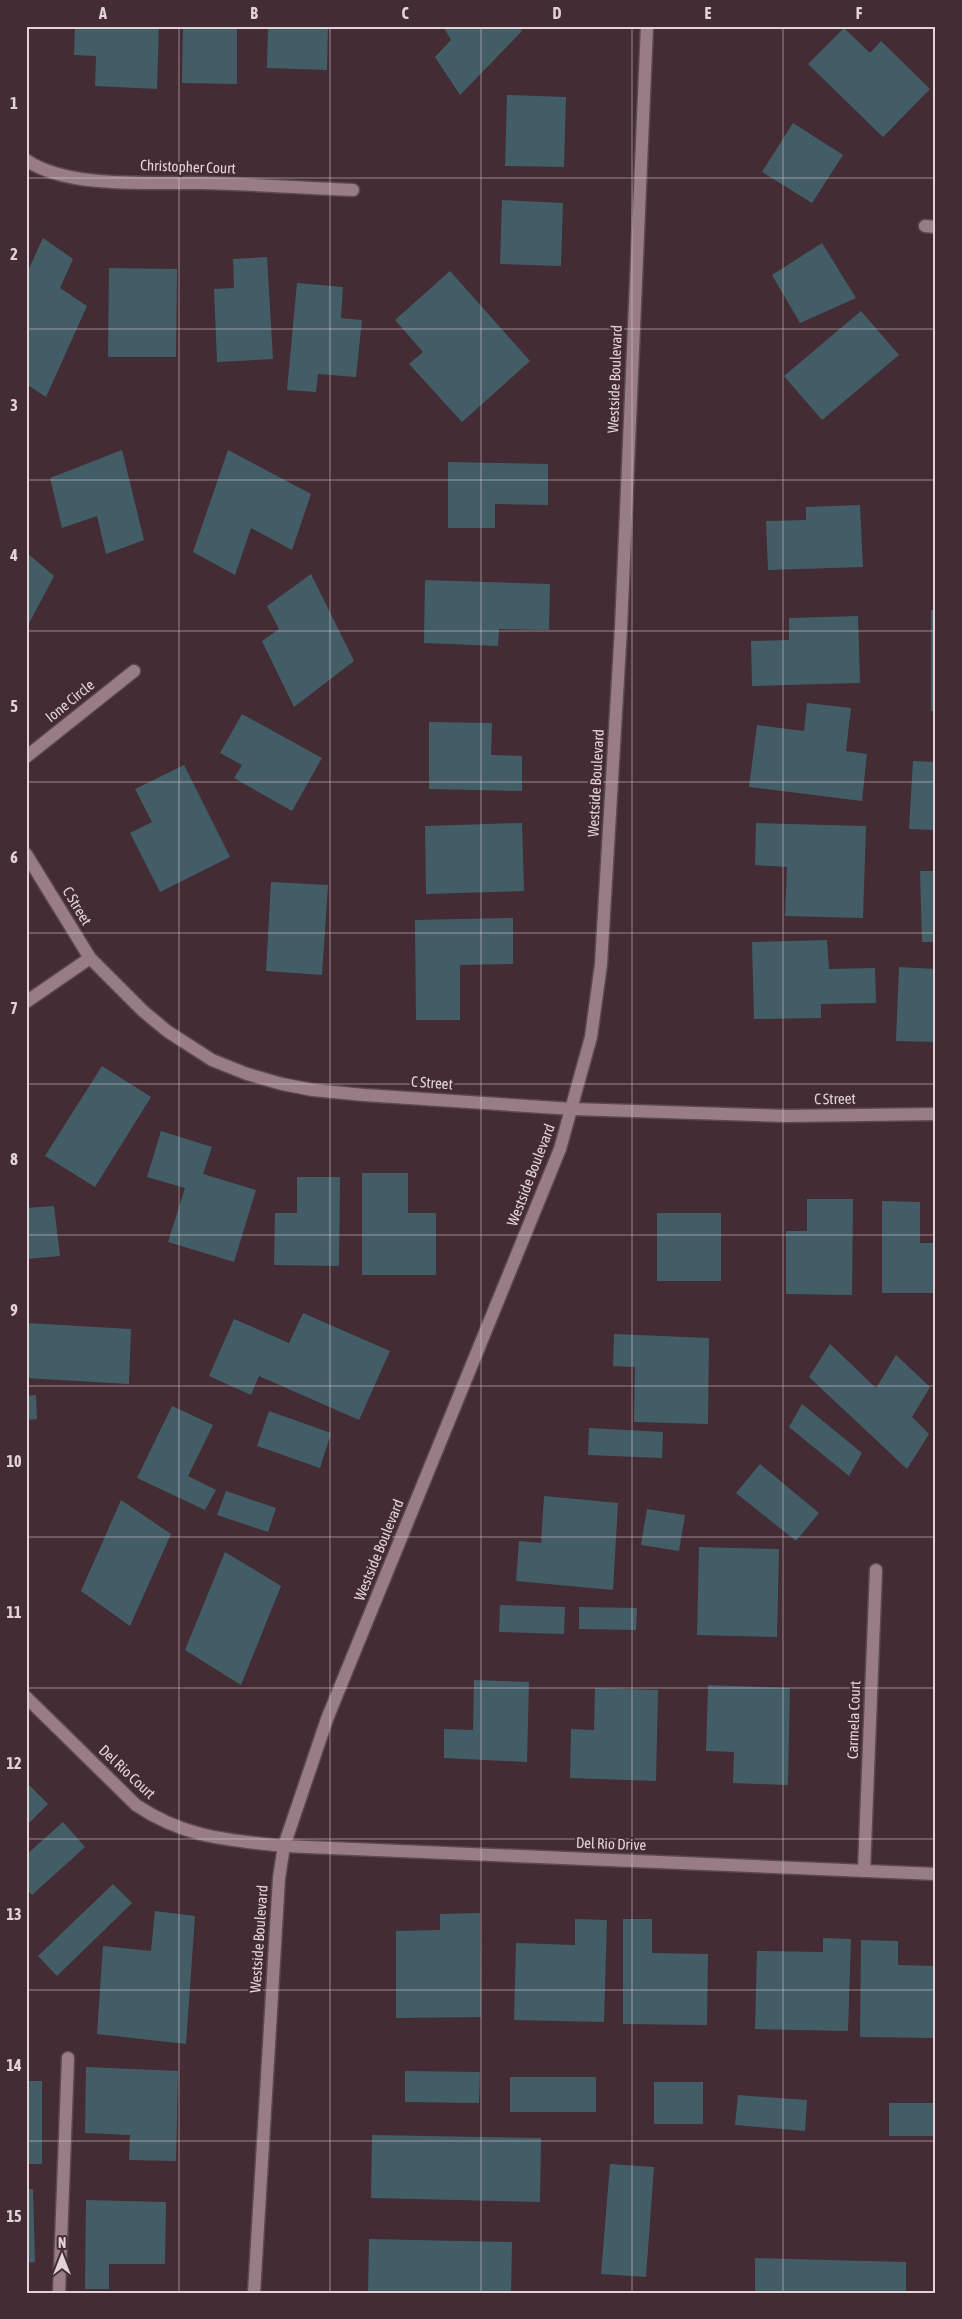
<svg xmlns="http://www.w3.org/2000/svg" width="962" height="2319" font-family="'Asap Condensed',sans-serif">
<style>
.building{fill:#435d67}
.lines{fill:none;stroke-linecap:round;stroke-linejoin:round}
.minor-casing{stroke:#5c4950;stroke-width:15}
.minor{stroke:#987d86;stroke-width:12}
.grid{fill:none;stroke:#e2d3d7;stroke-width:1;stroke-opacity:0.55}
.labels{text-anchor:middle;stroke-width:4.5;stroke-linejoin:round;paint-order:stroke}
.street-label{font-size:15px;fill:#e2d3d7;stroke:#432c34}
.neatline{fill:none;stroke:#e2d3d7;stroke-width:2}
.grid-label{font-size:16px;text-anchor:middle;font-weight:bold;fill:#e2d3d7}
</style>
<rect width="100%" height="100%" fill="#432c34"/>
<g class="building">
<path d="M75,26H159L157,89L95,86L96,56L74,55Z"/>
<path d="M183,26H237V84L182,83Z"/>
<path d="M268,26H328L327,70L267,68Z"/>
<path d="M443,26H519L522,31L460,95L435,57L451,40Z"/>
<path d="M844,28L870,53L881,41L930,89L883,137L808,64Z"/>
<path d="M507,95L566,97L564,167L505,166Z"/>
<path d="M793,123L843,155L812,203L762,172Z"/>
<path d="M502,200L563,203L561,266L500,264Z"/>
<path d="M43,238L73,259L60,288L87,306L46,397L26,384V275Z"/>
<path d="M822,243L856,298L800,323L772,275Z"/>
<path d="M267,257L273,359L217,362L214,289L234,288L233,259Z"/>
<path d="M109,268L177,269L176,357H108Z"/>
<path d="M450,271L530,361L462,422L409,364L423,352L395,320Z"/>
<path d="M297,283L343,287L341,318L362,320L356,377L318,374L316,392L287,390Z"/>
<path d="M861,311L899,355L822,420L784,376Z"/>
<path d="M122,450L144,540L106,554L97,516L62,528L50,478Z"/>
<path d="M228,450L311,494L292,550L251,528L235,575L193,552Z"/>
<path d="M448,462L548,464V505L495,504V528H448Z"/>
<path d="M860,505L863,567L768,570L766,521L806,520V507Z"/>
<path d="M26,552L54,576L26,629Z"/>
<path d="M311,574L354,661L294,707L262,641L279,629L267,606Z"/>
<path d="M425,580L550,584L549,630L499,629L498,646L424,643Z"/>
<rect x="931" y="610" width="5" height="101"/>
<path d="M858,616L860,683L752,686L751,641L789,640V618Z"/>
<path d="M807,703L851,708L846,751L867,754L862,801L749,787L757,725L804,731Z"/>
<path d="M242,714L322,758L292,811L234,778L242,765L220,753Z"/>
<path d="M429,722L492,723L491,755L522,756V791L429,789Z"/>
<path d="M913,761L936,762V830L909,829Z"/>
<path d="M184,765L230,857L160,892L130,833L152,822L135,789Z"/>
<path d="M522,823L524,891L426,894L425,826Z"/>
<path d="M756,823L866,826L863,918L785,916L787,867L755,865Z"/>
<path d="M920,871H936V942H922Z"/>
<path d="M271,882L328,885L322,975L266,971Z"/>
<path d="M513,918V964L460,965V1020H416L415,920Z"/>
<path d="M827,940L829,969L875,968L876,1003L821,1004V1018L754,1019L752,942Z"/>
<path d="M899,967L936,969V1042L896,1041Z"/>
<path d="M102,1066L151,1097L95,1187L45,1156Z"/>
<path d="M161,1131L212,1147L203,1174L256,1190L234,1262L168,1242L185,1188L147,1177Z"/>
<path d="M362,1173H408V1213H436V1275H362Z"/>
<path d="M297,1177H340L339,1266L274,1265L275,1213H297Z"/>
<path d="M807,1199H853L852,1295L786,1294V1231H807Z"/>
<path d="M882,1201L920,1202V1243H936V1293H882Z"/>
<path d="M54,1206L60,1256L26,1259V1208Z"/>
<rect x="657" y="1213" width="64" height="68"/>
<path d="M303,1313L390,1351L359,1420L259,1376L251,1395L209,1376L234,1319L289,1343Z"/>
<path d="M26,1323L131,1329L129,1384L26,1378Z"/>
<path d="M614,1334L709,1338L708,1424L634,1422L635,1367L613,1366Z"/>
<path d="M830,1344L876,1388L896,1355L930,1387L912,1417L929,1434L907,1469L809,1377Z"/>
<path d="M36,1395L37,1419L26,1420V1396Z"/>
<path d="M802,1404L862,1453L849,1476L789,1427Z"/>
<path d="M172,1406L213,1425L188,1476L216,1490L205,1510L137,1478Z"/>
<path d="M269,1411L331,1433L320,1468L257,1446Z"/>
<path d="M589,1428L663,1432L662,1458L588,1455Z"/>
<path d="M760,1464L819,1513L796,1541L736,1493Z"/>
<path d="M226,1491L276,1508L268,1532L217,1515Z"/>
<path d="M544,1496L618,1503L613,1590L516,1581L519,1541L541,1543Z"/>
<path d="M121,1500L171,1534L130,1626L81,1591Z"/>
<path d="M647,1509L685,1515L679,1551L641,1545Z"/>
<path d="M699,1547L779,1549L777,1637L697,1635Z"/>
<path d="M225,1552L281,1586L241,1685L185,1650Z"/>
<path d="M500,1605L565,1607L564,1634L499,1632Z"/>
<path d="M579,1607L637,1608L636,1630L579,1629Z"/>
<path d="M474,1680L529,1682L527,1762L444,1758V1729L473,1730Z"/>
<path d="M708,1685L790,1688L788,1785L733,1783L734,1752L706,1751Z"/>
<path d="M595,1688L658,1690L656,1781L570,1778L571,1729L594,1730Z"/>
<path d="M26,1782L48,1804L26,1826Z"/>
<path d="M63,1822L85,1847L32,1895L26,1889V1855Z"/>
<path d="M113,1884L132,1903L57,1976L38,1956Z"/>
<path d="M155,1911L195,1916L186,2044L97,2034L103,1946L151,1951Z"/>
<path d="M480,1913L481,2017L396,2018V1931L440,1930V1914Z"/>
<path d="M575,1919L607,1920L604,2022L514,2020L516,1943L575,1945Z"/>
<path d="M623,1919H652V1953L708,1954L707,2025L623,2024Z"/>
<path d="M823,1938L851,1939L848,2031L755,2029L757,1951L823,1952Z"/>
<path d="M861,1940L898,1941V1965L936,1966V2038L860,2037Z"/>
<path d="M86,2067L178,2071L176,2161L129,2160L130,2135L85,2133Z"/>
<path d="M405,2071L480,2072L479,2103L405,2102Z"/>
<rect x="510" y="2077" width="86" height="35"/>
<rect x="26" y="2081" width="16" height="83"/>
<rect x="654" y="2082" width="49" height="42"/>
<path d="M738,2095L807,2100L805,2131L735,2125Z"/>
<rect x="889" y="2103" width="47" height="33"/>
<path d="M372,2135L541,2138L540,2202L371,2198Z"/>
<path d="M610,2164L654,2167L646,2277L601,2274Z"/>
<path d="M26,2189H33L35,2262L26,2263Z"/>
<path d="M86,2200L166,2202L165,2264H109V2289H85Z"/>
<path d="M369,2239L512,2242L511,2293H368Z"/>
<path d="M755,2258L906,2262V2293H755Z"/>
</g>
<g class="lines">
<g class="minor-casing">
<g id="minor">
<path d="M26,160C68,189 151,182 201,183C252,184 303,188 353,190"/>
<path d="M925,226L936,227"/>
<path d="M26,757L134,671"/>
<path d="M26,854L90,958L143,1011L167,1031L212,1060L247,1074L282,1084L313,1090L364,1095L573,1109L787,1116L936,1114"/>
<path d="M26,1002L90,958"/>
<path d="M26,1697L136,1805C185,1838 228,1840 284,1846L936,1874"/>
<path d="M864,1871L876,1570"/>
<path d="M59,2293L68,2058"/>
<path d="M254,2293L279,1878L284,1846L327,1719L560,1149L591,1037L601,964L621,628L647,26"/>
</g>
</g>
<use href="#minor" class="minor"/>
</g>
<path class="grid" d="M179,26V2293M330,26V2293M481,26V2293M632,26V2293M783,26V2293M26,178H936M26,329H936M26,480H936M26,631H936M26,782H936M26,933H936M26,1084H936M26,1235H936M26,1386H936M26,1537H936M26,1688H936M26,1839H936M26,1990H936M26,2141H936"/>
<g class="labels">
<g class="street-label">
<text transform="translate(188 167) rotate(2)" y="5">Christopher Court</text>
<text transform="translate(615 379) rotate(-88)" y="5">Westside Boulevard</text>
<text transform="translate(70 701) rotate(-39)" y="5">Ione Circle</text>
<text transform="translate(596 783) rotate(-87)" y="5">Westside Boulevard</text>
<text transform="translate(77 906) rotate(59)" y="5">C Street</text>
<text transform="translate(432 1083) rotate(4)" y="5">C Street</text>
<text transform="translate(835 1099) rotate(-1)" y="5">C Street</text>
<text transform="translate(531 1175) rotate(-69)" y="5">Westside Boulevard</text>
<text transform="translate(379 1550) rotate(-68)" y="5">Westside Boulevard</text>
<text transform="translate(854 1720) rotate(-88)" y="5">Carmela Court</text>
<text transform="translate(127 1772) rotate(43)" y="5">Del Rio Court</text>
<text transform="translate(611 1844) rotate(2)" y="5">Del Rio Drive</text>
<text transform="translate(259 1939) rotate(-86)" y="5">Westside Boulevard</text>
</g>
</g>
<rect width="962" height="2319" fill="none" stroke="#432c34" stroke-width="55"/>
<g transform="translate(62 2256)" stroke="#432c34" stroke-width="4" paint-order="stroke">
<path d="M0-4L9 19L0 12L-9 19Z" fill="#e2d3d7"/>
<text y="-8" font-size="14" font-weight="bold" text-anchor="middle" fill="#e2d3d7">N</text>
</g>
<rect x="28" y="28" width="906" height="2264" class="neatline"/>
<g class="grid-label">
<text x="103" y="19">A</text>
<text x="254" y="19">B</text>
<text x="405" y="19">C</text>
<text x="557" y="19">D</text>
<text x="708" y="19">E</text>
<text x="859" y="19">F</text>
<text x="14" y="109">1</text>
<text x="14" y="260">2</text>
<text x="14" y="411">3</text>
<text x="14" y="561">4</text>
<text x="14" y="712">5</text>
<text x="14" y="863">6</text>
<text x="14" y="1014">7</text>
<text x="14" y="1165">8</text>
<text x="14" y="1316">9</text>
<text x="14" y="1467">10</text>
<text x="14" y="1618">11</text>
<text x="14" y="1769">12</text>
<text x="14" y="1920">13</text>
<text x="14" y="2071">14</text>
<text x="14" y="2222">15</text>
</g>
</svg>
